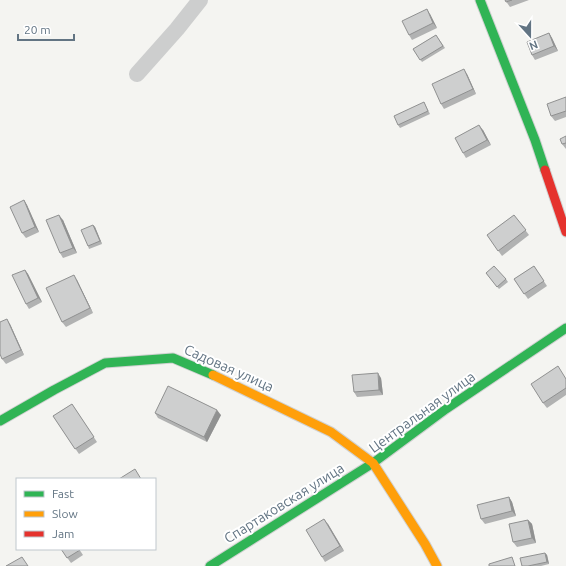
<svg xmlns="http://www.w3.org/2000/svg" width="566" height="566" font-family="Ubuntu,sans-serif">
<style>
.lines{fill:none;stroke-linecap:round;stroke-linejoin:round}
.fast-casing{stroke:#d0d1d1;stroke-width:11}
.slow-casing{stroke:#d0d1d1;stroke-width:11}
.jam-casing{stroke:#d0d1d1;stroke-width:11}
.street{stroke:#cdcece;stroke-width:16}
.fast{stroke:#30b455;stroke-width:9}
.slow{stroke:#ff9f0a;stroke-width:9}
.jam{stroke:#e5322d;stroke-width:9}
.wall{fill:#b1b2b2}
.shaded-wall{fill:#909191}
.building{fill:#cecfcf;stroke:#909191}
.labels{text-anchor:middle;stroke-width:4;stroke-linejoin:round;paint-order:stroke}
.street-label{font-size:14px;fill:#627483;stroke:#fff}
</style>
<rect width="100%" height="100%" fill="#f4f4f1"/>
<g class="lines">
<g class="fast-casing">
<g id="fast">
<path d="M480,0L535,140L545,170"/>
<path d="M0,421L54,390L105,363L173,358L213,375"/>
<path d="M210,566L373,463L446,409L566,328"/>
</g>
</g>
<g class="slow-casing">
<path id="slow" d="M213,375L331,432L373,463L425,544L437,566"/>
</g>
<g class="jam-casing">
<path id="jam" d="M545,170L566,232"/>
</g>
<path class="street" d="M137,74L177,29L200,0"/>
<use href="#fast" class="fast"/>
<use href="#slow" class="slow"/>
<use href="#jam" class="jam"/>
</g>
<g class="wall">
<path d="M505,0H529L510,7Z"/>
<path d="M430,14L437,28L412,40L409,35Z"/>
<path d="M549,33L552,38L558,51L535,60L532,55Z"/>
<path d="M436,35L445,48L422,62L413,49Z"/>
<path d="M467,74L476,94L444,109L441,104Z"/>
<path d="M566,97V117L555,121L551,116Z"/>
<path d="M424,102L430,114L400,128L398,125Z"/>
<path d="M483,130L491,145L466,158L463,153Z"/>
<path d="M566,136V149L562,144Z"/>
<path d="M24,200L27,205L39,232L26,238L22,233Z"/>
<path d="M514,215L529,235L502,256L487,235Z"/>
<path d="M63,220L77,253L63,258L60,253Z"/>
<path d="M93,225L95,227L102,244L89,249L88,246Z"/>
<path d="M534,266L547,286L528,299L514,279Z"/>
<path d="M25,270L28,274L42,302L29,309L26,304Z"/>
<path d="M486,273L506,279L508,282L499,289Z"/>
<path d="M77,280L93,313L66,327L62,322Z"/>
<path d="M10,324L24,355L6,364L2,359Z"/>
<path d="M381,378L383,395L357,397L354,392Z"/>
<path d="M566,378V395L547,408L543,403Z"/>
<path d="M72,404L97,442L79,454L53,416Z"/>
<path d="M155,413L221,415L207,442L158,418Z"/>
<path d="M509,497L512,502L516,516L485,524L481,519Z"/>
<path d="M528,520L532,524L536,543L517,547L513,542Z"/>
<path d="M328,524L344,551L325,562L322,557Z"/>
<path d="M61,549H79L83,555L71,563Z"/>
<path d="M545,553L547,555L549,564L541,566H522Z"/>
</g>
<g class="shaded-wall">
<path d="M427,9L430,14L437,28L433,23Z"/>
<path d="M549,33L552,38L558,51L554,46Z"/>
<path d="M464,69L467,74L476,94L473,89Z"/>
<path d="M479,125L483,130L491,145L487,140Z"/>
<path d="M24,200L27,205L39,232L35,227Z"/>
<path d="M59,215L63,220L77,253L73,248Z"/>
<path d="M93,225L95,227L102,244L100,241Z"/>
<path d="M25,270L28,274L42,302L38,298Z"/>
<path d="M74,275L77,280L93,313L90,308Z"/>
<path d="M7,319L10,324L24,355L21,350Z"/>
<path d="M378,373L381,378L383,395L379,390Z"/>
<path d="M217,410L221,415L207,442L204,437Z"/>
<path d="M509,497L512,502L516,516L512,511Z"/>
<path d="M324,519L328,524L344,551L340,546Z"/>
<path d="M528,520L532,524L536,543L532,538Z"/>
<path d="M545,553L547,555L549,564L547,562Z"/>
</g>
<g class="building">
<path d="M505,0H512L506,2Z"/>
<path d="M427,9L433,23L409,35L402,21Z"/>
<path d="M549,33L554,46L532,55L527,42Z"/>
<path d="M436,35L443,46L420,60L413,49Z"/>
<path d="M464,69L473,89L441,104L432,84Z"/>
<path d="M566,97V111L551,116L547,104Z"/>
<path d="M424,102L428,111L398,125L394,116Z"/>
<path d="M479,125L487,140L463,153L455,138Z"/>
<path d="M566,136V143L562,144L560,139Z"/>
<path d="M24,200L35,227L22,233L10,207Z"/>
<path d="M59,215L73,248L60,253L46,220Z"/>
<path d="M514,215L526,230L498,251L487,235Z"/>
<path d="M93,225L100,241L88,246L81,230Z"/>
<path d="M494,266L506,279L497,287L486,273Z"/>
<path d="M534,266L544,281L524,294L514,279Z"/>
<path d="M25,270L38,298L26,304L12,275Z"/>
<path d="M74,275L90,308L62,322L46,288Z"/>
<path d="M7,319L21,350L2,359L0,354V322Z"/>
<path d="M558,366L566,379V388L543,403L531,384Z"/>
<path d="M378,373L379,390L354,392L352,375Z"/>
<path d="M168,386L217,410L204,437L155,413Z"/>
<path d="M72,404L94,437L75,449L53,416Z"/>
<path d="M135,469L141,479H119Z"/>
<path d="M509,497L512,511L481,519L477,505Z"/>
<path d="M324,519L340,546L322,557L306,530Z"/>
<path d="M528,520L532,538L513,542L509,524Z"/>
<path d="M61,549H79L80,550L67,558Z"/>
<path d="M545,553L547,562L528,566H522L520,558Z"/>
<path d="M22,557L28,566H6Z"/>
<path d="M512,557L515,566H489V564Z"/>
</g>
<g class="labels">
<g class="street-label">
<text transform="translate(229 368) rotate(24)" y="5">Садовая улица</text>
<text transform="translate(422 412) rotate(-36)" y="5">Центральная улица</text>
<text transform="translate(284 503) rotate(-32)" y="5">Спартаковская улица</text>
</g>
</g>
<rect x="16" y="478" width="140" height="72" fill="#ffffff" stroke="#c0c7cd"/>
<rect x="24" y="491" width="20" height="6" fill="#30b455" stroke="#c0c7cd"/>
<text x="52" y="498" font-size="12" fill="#627483">Fast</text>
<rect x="24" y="511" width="20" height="6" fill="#ff9f0a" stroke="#c0c7cd"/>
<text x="52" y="518" font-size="12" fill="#627483">Slow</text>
<rect x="24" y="531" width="20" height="6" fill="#e5322d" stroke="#c0c7cd"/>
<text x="52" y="538" font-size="12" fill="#627483">Jam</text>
<g transform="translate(530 36) rotate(159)" stroke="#ffffff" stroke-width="3" paint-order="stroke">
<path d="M0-3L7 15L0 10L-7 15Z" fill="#627483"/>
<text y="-6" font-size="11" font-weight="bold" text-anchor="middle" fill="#627483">N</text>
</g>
<path d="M18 34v6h56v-6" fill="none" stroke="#627483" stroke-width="2"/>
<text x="24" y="34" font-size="12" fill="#627483" stroke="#ffffff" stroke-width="3" paint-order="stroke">20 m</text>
</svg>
